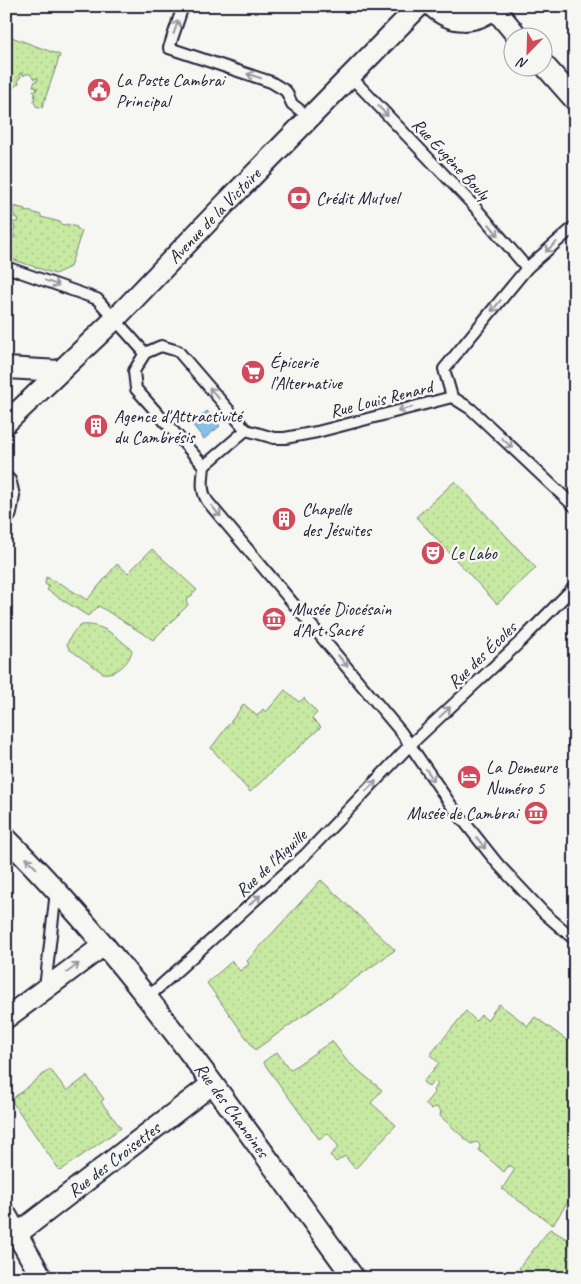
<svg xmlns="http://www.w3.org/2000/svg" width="581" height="1284" font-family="Caveat,sans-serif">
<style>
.grass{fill:url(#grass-dots);stroke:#74866e}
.water{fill:#86c0e5;stroke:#5e81a1}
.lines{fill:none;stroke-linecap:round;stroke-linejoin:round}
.lane-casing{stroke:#22223b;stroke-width:14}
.street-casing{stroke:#22223b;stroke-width:24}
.lane{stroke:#f6f6f2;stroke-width:10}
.street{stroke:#f6f6f2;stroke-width:20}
.oneway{stroke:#9797a0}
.labels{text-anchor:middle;stroke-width:5;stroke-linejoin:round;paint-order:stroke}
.poi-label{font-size:18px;fill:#22223b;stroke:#f6f6f2;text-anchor:start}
.street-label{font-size:18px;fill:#22223b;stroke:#f6f6f2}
</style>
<defs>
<pattern id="grass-dots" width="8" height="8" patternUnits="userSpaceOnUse" patternTransform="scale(1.25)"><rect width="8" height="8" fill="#c7e9a2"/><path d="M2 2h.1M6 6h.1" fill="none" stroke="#abc88c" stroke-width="1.8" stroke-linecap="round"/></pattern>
</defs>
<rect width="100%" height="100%" fill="#f6f6f2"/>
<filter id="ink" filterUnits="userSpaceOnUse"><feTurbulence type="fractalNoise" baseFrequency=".02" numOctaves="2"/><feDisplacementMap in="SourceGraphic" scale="10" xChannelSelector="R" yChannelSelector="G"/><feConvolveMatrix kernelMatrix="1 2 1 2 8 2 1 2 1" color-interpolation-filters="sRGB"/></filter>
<g filter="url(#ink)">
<g class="grass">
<path d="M6,35L60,55L42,108L36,106L34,102L35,93L33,90L36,91L37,88L33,86L35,81H38V78L34,79L30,74H25L24,76L21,73L19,74L21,77L18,80L19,83L12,89V96L6,93Z"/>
<path d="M14,206L25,209L24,211L27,212L28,211L41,215V217L60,222V224L65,225L66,224L77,227V229L82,231L70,267L55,274L6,257V238L8,237L14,238L15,235L9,233L15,229L14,225L12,224L13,222H18L19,219L14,217L15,215L13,214Z"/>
<path d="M455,481L536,568L497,604L416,517Z"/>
<path d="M152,549L197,590L186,601L188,605L153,640L99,606L88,616L47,590L49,587L45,584L46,577L63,585L87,600L117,564L128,573Z"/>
<path d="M82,625C103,623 117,637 132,650C130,663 116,675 103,673L69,649L67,644C71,636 73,630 82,625Z"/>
<path d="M285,690L299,702L304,698L317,713L312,718L321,727L250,792L211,748L244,704L257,716L263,709L266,712Z"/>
<path d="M321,880L395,950L255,1050L207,983L232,961L240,971L249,964L247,961Z"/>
<path d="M499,1004L528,1026L535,1017L575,1046V1196L572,1195L553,1225L502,1189L515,1169L509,1165L504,1172L479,1150L480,1145L477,1142L471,1144L440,1116L441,1111L436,1107L431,1109L425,1104L434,1093L433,1090L438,1084L434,1081L429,1087L423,1082L439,1063L430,1055L466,1011L476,1021L481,1015L487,1020Z"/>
<path d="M332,1041L347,1061L382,1090L371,1103L396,1125L355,1169L345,1156L336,1162L330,1155L339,1147L328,1133L319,1139L263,1062L277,1052L290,1070Z"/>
<path d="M50,1069L67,1091L87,1076L104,1099L101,1102L121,1128L60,1171L11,1100Z"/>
<path d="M550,1229L575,1244V1273L571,1271L570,1274L574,1278H516L521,1270L519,1268Z"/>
</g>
<path class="water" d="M207,411L220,426L204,439L192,424Z"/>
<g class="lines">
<g class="lane-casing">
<g id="lane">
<path d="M183,6L169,48L271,82L286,91L292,104L309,117"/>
<path d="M350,76L474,206L527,268"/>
<path d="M6,267L97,299L145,353"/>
<path d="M452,397L444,369L527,268L575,226"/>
<path d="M452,397L471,409L575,507"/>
<path d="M246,430L274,438H285L317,432L452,397"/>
<path d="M204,466C203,479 200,491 208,502L401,732L451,805L497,863L544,913L575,940"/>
<path d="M204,466L136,389L134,371L145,353L161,346L178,351L246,430"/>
<path d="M204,466L246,430"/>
<path d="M45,988L56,891"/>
<path d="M147,998L305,855L410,745L520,642L575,586"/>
</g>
</g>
<g class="street-casing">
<g id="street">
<path d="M432,6C451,24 476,25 496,6"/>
<path d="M494,8L519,38"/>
<path d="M544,65L575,100"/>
<path d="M6,368L60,371"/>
<path id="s1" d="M6,423L115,319L224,205L419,6"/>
<path d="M6,483L9,496L6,513"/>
<path id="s2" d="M6,838C139,970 244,1128 354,1278"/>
<path d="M6,1018L104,945"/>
<path d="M6,1215L42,1278"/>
<path id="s3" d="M17,1234L212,1084"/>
</g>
</g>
<use href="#lane" class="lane"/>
<use href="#street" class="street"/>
</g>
<defs><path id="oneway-shaft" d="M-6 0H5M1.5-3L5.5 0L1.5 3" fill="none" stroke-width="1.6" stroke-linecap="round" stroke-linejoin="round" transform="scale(1.25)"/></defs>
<g class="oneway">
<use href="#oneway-shaft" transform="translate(176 27) rotate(-71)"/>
<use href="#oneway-shaft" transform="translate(254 76) rotate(-162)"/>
<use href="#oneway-shaft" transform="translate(383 111) rotate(46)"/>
<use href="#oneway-shaft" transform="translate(494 230) rotate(50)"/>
<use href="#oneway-shaft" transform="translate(551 247) rotate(139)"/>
<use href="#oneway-shaft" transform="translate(52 283) rotate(20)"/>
<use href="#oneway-shaft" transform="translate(496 306) rotate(129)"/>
<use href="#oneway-shaft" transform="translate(214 393) rotate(-131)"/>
<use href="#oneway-shaft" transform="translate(405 409) rotate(166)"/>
<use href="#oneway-shaft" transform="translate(507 443) rotate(43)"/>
<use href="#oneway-shaft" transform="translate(216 511) rotate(50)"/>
<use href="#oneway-shaft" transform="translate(343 661) rotate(50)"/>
<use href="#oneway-shaft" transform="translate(445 712) rotate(-43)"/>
<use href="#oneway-shaft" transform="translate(430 775) rotate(56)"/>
<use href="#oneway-shaft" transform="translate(371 786) rotate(-46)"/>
<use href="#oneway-shaft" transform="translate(481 843) rotate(52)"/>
<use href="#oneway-shaft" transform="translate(31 863) rotate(-135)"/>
<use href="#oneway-shaft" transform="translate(255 900) rotate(-42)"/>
<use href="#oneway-shaft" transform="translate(73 968) rotate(-37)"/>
</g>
</g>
<defs>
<g id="civic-disc" transform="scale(1.25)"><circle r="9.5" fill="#d1495b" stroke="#f6f6f2"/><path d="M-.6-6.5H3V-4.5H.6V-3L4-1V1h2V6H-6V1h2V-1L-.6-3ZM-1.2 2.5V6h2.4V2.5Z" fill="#fff"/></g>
<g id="bank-disc" transform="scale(1.25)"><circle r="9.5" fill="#d1495b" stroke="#f6f6f2"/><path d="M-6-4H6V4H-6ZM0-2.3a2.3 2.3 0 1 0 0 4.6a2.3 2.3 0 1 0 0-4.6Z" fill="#fff"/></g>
<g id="supermarket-disc" transform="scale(1.25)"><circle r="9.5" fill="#d1495b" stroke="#f6f6f2"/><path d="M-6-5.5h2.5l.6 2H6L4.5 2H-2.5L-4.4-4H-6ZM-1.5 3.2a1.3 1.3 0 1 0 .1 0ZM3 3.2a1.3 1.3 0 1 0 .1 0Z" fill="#fff"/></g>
<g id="building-disc" transform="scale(1.25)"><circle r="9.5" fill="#d1495b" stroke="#f6f6f2"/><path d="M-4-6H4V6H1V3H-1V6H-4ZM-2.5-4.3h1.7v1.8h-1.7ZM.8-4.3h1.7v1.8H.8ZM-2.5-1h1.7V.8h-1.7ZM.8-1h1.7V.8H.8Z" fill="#fff"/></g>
<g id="theatre-disc" transform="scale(1.25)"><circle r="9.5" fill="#d1495b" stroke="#f6f6f2"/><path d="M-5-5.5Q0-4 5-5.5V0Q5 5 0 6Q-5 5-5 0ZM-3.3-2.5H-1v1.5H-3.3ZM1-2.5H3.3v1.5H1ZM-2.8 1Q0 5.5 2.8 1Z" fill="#fff"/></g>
<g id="museum-disc" transform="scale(1.25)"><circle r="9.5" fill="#d1495b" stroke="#f6f6f2"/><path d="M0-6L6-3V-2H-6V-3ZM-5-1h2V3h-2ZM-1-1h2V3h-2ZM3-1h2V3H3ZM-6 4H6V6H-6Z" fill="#fff"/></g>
<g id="hotel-disc" transform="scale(1.25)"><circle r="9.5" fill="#d1495b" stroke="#f6f6f2"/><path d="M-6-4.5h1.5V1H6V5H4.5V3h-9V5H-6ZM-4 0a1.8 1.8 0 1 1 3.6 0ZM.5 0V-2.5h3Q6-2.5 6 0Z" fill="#fff"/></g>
</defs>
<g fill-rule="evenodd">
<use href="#civic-disc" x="99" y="90"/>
<use href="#bank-disc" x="299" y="198"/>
<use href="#supermarket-disc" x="253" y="372"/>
<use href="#building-disc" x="96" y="426"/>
<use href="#building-disc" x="284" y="519"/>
<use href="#theatre-disc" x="433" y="553"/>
<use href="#museum-disc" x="274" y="619"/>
<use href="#hotel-disc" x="469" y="777"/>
<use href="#museum-disc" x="536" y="813"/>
</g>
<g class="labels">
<g class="poi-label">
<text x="116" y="86">La Poste Cambrai<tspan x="116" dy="21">Principal</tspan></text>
<text x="316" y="204">Crédit Mutuel</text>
<text x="270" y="368">Épicerie<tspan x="270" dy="21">l’Alternative</tspan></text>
<text x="114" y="422">Agence d'Attractivité<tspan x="114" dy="21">du Cambrésis</tspan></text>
<text x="302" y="515">Chapelle<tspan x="302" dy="21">des Jésuites</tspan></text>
<text x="450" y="559">Le Labo</text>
<text x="292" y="615">Musée Diocésain<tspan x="292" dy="21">d'Art Sacré</tspan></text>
<text x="486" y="773">La Demeure<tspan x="486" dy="21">Numéro 5</tspan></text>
<text x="518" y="819" text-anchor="end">Musée de Cambrai</text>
</g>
<g class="street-label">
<text transform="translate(451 159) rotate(47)" y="6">Rue Eugène Bouly</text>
<text dy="6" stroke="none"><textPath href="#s1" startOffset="294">Avenue de la Victoire</textPath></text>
<text transform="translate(381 399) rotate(-14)" y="6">Rue Louis Renard</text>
<text transform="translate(482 655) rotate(-44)" y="6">Rue des Écoles</text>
<text transform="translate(271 863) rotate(-43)" y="6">Rue de l'Aiguille</text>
<text dy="6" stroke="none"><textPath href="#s2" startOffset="354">Rue des Chanoines</textPath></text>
<text dy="6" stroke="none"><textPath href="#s3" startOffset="122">Rue des Croisettes</textPath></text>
</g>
</g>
<rect width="581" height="1284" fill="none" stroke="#f6f6f2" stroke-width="25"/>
<rect x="12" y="12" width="556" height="1259" fill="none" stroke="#22223b" stroke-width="2" filter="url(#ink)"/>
<g transform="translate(528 52) rotate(203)"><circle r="24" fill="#f6f6f2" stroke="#a1a1a9"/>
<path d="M0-4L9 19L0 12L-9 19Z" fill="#d1495b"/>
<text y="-8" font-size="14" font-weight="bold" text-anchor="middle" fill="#22223b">N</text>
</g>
</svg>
